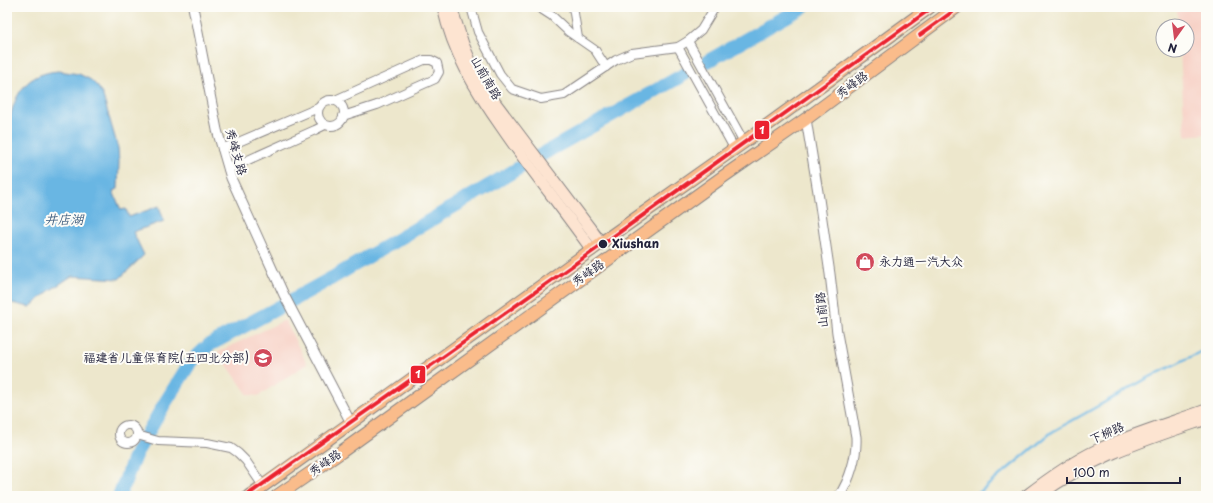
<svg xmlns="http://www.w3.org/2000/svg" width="1213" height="503" font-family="'Playpen Sans','LXGW WenKai TC',sans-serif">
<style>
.built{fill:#f7d1c6}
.water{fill:#69b6e3;stroke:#466c8f}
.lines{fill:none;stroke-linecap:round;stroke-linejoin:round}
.stream{stroke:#69b6e3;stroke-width:2.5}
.river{stroke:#69b6e3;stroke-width:14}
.minor-casing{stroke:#888484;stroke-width:10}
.tertiary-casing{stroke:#888484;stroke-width:11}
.secondary-casing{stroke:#888484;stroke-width:13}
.primary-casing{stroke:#888484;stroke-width:14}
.minor{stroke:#fff;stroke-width:8}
.tertiary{stroke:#fff;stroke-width:9}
.secondary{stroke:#fde4d1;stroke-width:11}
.primary{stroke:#fabc8b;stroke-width:12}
.metro-1-casing{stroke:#fdfcf7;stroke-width:7}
.metro-1{stroke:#eb212f;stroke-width:4}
.stop-dot{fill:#22223b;stroke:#fdfcf7;stroke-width:1.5}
.labels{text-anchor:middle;stroke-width:4;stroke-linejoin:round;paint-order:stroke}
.street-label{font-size:12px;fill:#22223b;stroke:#fdfcf7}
.stop-label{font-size:12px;font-weight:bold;fill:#22223b;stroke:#fdfcf7;text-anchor:start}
.poi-label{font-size:12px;fill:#22223b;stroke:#fdfcf7;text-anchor:start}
.water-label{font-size:13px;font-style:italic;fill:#3e5d7e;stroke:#fdfcf7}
.line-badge{stroke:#fdfcf7;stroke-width:1.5}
.badge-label{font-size:11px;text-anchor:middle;font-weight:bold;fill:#fff}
</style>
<rect width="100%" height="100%" fill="#fdfcf7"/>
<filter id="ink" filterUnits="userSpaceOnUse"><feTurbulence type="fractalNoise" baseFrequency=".025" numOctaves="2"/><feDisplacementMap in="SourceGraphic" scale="8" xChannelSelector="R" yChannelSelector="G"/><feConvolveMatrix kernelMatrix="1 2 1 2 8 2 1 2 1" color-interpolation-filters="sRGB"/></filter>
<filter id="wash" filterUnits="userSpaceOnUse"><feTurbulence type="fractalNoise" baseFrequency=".012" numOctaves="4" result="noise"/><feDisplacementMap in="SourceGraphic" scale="16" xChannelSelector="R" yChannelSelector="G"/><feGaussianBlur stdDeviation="0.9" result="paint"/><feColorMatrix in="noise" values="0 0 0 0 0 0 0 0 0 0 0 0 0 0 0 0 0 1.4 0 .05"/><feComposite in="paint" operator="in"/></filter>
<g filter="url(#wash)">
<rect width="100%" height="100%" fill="#ede7cc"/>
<g class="built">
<path d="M1177,7H1206V134L1185,136L1180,50H1187V26H1178Z"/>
<path d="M285,320L307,364L258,396L248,395L218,352Z"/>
</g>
<path class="water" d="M58,71L79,74L91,80L98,87L103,96L118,148L119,162L118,189L113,191L121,210L126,209L129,217L159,206L164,221L133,232L144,255L119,279L72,276L49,291L30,307L7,302V134C12,102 20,74 58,71Z"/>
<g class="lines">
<path class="stream" d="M975,496L1052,432L1146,379L1206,349"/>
<g class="river">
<path d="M708,61L803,7"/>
<path d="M119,496L136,453L165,403L190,363L209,345L274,310L332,278L553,148L685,74"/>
</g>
</g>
</g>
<g filter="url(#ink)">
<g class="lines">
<g class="minor-casing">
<g id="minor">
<path d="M471,7L478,32L500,74L512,89L541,99L564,95L616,60L632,53L678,47L688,41L701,30L715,7"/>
<path d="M538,7L552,16L569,32L595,50L606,67"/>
<path d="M573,7L578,38"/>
<path d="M688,41L744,142"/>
<path d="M678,47L734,148"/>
<circle cx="331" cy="113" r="13"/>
<path d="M333,101L424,60H431L437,63L439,72L435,79L377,105L343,116"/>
<path d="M222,149L318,108"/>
<path d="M228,169L315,130L325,125"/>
<circle cx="128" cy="434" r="9"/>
<path d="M137,435L158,441L207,443L231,448L238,453L246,461L263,486"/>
</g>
</g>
<g class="tertiary-casing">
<g id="tertiary">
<path d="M193,7L217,130L231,178L284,295L351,423"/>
<path d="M806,119L818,192L830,274L837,333L856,437C857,456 850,480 839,496"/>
</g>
</g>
<g class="secondary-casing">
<g id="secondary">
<path d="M443,7C453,53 476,91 503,129C531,170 563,209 592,250"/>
<path d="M451,7L463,44L471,63L487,92L601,243"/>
<path d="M1026,496C1048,479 1072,462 1097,450C1132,434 1170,423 1206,410"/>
<path d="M1039,496C1089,457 1147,439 1206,419"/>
</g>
</g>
<g class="primary-casing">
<g id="primary">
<path d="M249,496L601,243L744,142L930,7"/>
<path d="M277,496L341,452L724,176L806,119L957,7"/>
</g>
</g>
<use href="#minor" class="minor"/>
<use href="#tertiary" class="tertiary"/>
<use href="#secondary" class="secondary"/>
<use href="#primary" class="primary"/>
<g class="metro-1-casing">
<g id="metro-1">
<path d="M920,35L959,7"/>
<path d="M246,496L603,244L933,7"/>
</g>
</g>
<use href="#metro-1" class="metro-1"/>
</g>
</g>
<defs>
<g id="shop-disc" transform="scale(1)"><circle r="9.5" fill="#d1495b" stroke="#fdfcf7"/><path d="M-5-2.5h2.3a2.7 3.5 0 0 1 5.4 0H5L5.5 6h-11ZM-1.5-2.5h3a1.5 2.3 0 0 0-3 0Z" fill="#fff"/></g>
<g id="school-disc" transform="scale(1)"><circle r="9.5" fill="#d1495b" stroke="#fdfcf7"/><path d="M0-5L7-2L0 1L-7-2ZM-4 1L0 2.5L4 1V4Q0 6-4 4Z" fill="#fff"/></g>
</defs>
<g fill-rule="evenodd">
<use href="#shop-disc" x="865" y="262"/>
<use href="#school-disc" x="263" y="358"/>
</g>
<circle class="stop-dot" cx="603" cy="244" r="5"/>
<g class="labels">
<g class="street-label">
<text transform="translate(486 78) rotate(60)" y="4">山前南路</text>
<text transform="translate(852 85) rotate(-37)" y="4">秀峰路</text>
<text transform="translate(236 152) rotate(74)" y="4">秀峰支路</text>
<text transform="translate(588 273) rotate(-35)" y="4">秀峰路</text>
<text transform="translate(822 310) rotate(-96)" y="4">山前路</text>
<text transform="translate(1107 433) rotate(-23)" y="4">下柳路</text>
<text transform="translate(325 463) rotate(-35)" y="4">秀峰路</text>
</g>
<g class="stop-label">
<text x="612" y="248">Xiushan</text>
</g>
<g class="poi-label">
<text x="879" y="266">永力通一汽大众</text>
<text x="249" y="362" text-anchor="end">福建省儿童保育院(五四北分部)</text>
</g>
<g class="water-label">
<text x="64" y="224">井店湖</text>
</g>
</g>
<g class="line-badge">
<rect x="754" y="120" width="16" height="20" rx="4" fill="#eb212f"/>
<rect x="410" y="365" width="16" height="19" rx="4" fill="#eb212f"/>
</g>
<g class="badge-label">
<text x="762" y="134">1</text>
<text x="418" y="378">1</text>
</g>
<rect width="1213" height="503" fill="none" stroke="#fdfcf7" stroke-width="24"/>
<g transform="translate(1175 38) rotate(194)"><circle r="19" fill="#fdfcf7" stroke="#a5a5ac"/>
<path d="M0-3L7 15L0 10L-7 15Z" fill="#d1495b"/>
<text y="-6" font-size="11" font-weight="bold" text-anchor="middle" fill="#22223b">N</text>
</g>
<path d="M1067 477v6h113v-6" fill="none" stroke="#22223b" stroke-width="2"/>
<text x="1073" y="477" font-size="12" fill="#22223b" stroke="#fdfcf7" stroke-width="3" paint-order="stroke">100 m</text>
</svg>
